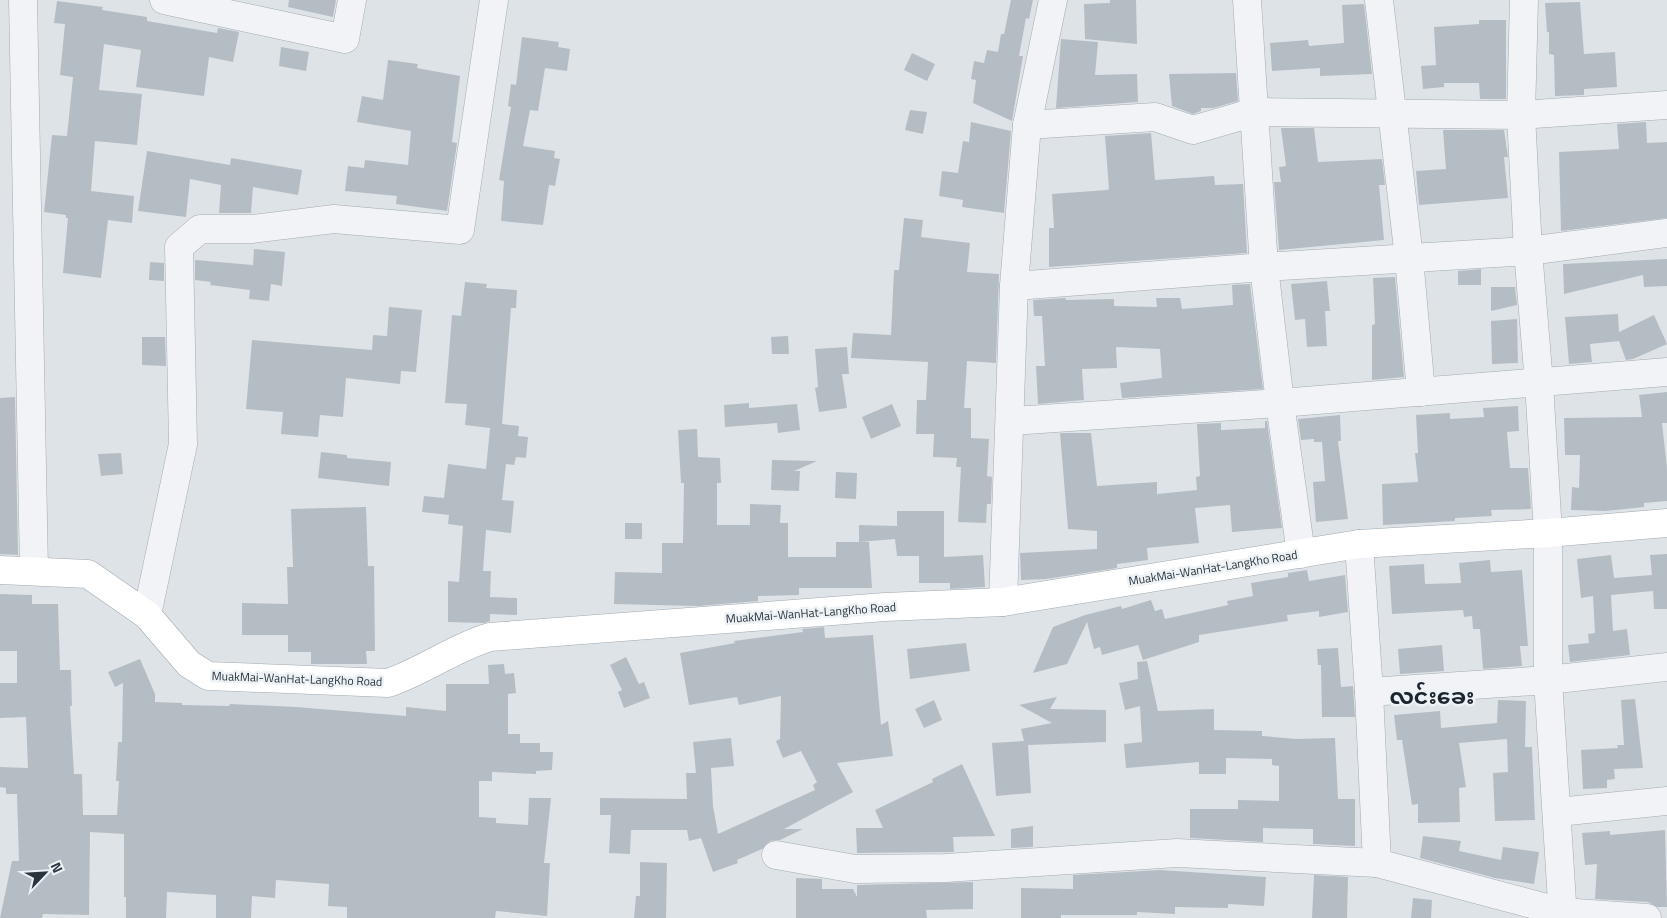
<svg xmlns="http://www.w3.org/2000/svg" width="1667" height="918" font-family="'Titillium Web','Noto Sans Myanmar',sans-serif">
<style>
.building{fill:#b5bdc4}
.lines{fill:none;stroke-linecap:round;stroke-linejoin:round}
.minor-casing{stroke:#a4abb1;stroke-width:29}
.major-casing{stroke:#9eaab3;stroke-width:29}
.minor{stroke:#f1f3f6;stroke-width:28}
.major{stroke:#fff;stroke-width:28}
.labels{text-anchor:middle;stroke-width:5;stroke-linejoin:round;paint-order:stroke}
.street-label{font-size:12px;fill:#28343e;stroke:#edf2f5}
.town-label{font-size:22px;font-weight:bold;fill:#1a252e;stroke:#edf2f5}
</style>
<rect width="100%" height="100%" fill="#dee3e7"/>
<g class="building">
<path d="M289,0H336L333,17L288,7Z"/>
<path d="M1011,0H1033L1029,19L1026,18L1019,56H1023L1012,121L973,103L976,80L971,79L974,61L984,63L987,50L998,52L1001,34H1004Z"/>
<path d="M1110,0H1136L1137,44L1085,39L1084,4L1110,3Z"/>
<path d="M57,1L103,7L102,10L147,17V21L217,33L218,28L239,32L233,62L209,57L204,96L136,87L141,50L104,44L99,90L142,94L137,145L95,141L91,191L134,196L132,223L108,220L101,278L63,273L68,218H66V215L44,212L52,135L67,136L73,77L60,75L65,24L54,23Z"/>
<path d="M1580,2L1584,54L1615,52L1617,87L1584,89V95L1555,96L1554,55L1549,54V32H1547L1545,3Z"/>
<path d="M1364,4L1372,74L1320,76V68L1272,71L1270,43L1308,40L1309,46L1344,43L1342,5Z"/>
<path d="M1479,20H1506V99H1480L1479,83H1444V87L1423,89L1421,66L1436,65L1434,27L1479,24Z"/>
<path d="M522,37L559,42L558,47L570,49L567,71L545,68L538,111L530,110L523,146L555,151L554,158L560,159L555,186L549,185L543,225L501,221L504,181L499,180L511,107L508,106L511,84L516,85Z"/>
<path d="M1061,39L1098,42L1095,75L1137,74L1138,102L1056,108Z"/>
<path d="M281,47L309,52L306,71L279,66Z"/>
<path d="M912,53L935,64L927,81L904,70Z"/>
<path d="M388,60L418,64L417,68L460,76L452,142L457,143L447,211L396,204L397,196L345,191L348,166L364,168L365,160L408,165L411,131L357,122L362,96L383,100Z"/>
<path d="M1236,73L1238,101L1213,108H1201V111L1193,114L1172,106L1169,74Z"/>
<path d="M910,110L927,112L923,134L905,130Z"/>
<path d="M971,122L1011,131L1004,213L962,207L963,200L939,196L942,171L958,173L963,141L969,142Z"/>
<path d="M1646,122L1647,143L1667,142V218L1561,231L1559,152L1619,149L1617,124Z"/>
<path d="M1281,128H1314L1318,162L1382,159L1385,185H1379L1384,240L1279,250L1274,182H1281L1279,167L1286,166Z"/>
<path d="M1443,130H1504L1508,157H1504L1508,198L1419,205L1416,171L1446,169Z"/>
<path d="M1151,133L1155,180L1214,176L1215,185L1243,184L1247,253L1049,267V228H1054L1052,194L1107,190L1109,189L1105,136Z"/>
<path d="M147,151L230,165L231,158L302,170L298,195L253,187L251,213H219L221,185L190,179L186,217L138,211Z"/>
<path d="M904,218L923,220L921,237L970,243L967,272L999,274L996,363L967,361L964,408H971V438L989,439L987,476L992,477L991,504H987L986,523L958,522L961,467H956L957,458L933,457L934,434H916L917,400H926L928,362L851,358L853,333L891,335L894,270H899Z"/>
<path d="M254,249L285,252L282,286L271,284L269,301L249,299L250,290L210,285L211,282L195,280V260L253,265Z"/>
<path d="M1667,259V286L1644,287L1643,275L1564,294L1563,264Z"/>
<path d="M150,262L164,263V281L149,280Z"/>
<path d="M1481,269V285H1458V271Z"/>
<path d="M1395,277L1404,377L1372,380V325L1375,324L1373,278Z"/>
<path d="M1327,281L1330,311H1325L1327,346L1307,347L1305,319L1295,320L1291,284Z"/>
<path d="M465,282L487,284L486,288L517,290L516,308H511L502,424L519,426L518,436L528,437L526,458L516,457L514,465L506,464L502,500L514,501L511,533L486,530L483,571H491L490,597L517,598V615L490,614V621L484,623L448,622V581L459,582L463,526L448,524L449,515L422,512L424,496L444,498L448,464L486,469L490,428L465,425L467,404L445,403L452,315L461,316Z"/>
<path d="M1250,284L1263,389L1122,398L1120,383L1162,378L1160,349L1116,347L1117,368L1082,369L1084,400L1038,404L1036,366H1045L1042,316H1034L1033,300L1065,298L1066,300L1114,299V306L1157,307L1156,298H1180L1182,309L1233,305L1232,285Z"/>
<path d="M1491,287H1515L1517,305L1491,311Z"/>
<path d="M389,307L422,310L416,372L401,371L400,384L346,378L343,417L320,415L318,437L281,434L283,412L246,409L252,340L372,350L373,335L387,336Z"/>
<path d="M1618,314L1619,332L1654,315L1667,344L1633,359L1626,360L1619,341L1590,344L1592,362L1569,364L1565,317Z"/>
<path d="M1517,319L1518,363L1492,364L1491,321Z"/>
<path d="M788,336L789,354H772L771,337Z"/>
<path d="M142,337H165L166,366L142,365Z"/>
<path d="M847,347L849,374H842L847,408L819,412L815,388L818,387L815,349Z"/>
<path d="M1667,392V423H1662L1667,468V501L1644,503V507L1605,511L1571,510L1572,487L1579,488L1580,455H1565L1564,418L1642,417L1639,395Z"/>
<path d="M15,397L18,555L0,554V398Z"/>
<path d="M749,403V408L797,404L800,430L778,433L777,423L725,427L724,405Z"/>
<path d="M892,404L901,426L871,439L862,417Z"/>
<path d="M1518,406L1519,431L1507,432L1510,468H1528L1531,509L1491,510L1492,516L1455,518V521L1383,525L1382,484L1418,482L1415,453H1418L1416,415L1450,413V419L1484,417L1483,408Z"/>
<path d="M1340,415L1341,441H1338L1348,519L1316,522L1313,482L1325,481L1322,442H1314V439L1301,440L1298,419Z"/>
<path d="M1265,421H1267L1282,528L1232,532L1230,505L1195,508L1199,543L1147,548L1148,560L1117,564V568L1046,579L1021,580L1020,553L1097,549V531L1068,529L1060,433H1091L1097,486L1157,482V494L1197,490L1196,477L1200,476L1197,424L1221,423V430L1265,428Z"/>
<path d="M697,429L698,457L720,458L721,483H717V525H750V504L781,505L780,523H788V557H836V542H869L872,588H799V595L758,596V601L698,606L614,604L615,572L662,573V543H683L684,483H681L678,430Z"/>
<path d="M321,452L347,455V458L391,462L389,486L318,478Z"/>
<path d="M121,453L123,474L101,476L98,454Z"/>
<path d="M772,460L817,461L794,471H800L799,491L771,490Z"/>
<path d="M836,472L857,473L856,499L835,498Z"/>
<path d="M366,507L368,566H374L375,651H366L367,664H311V652H288V635H242V603L288,604L287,567H293L291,509Z"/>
<path d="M897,511H944V557L983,555L985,587L950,589V583H919V556H897L895,539L859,542V525L897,526Z"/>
<rect x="625" y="523" width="17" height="16"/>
<path d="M1667,554V609H1654L1653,591L1611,595L1613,631L1627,629L1630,655L1570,662L1568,645L1589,643L1588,634L1595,633L1593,596L1581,598L1577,559L1611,555L1614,578L1652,575L1650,555Z"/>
<path d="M1490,560L1491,572L1522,570L1528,646H1520L1522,666L1483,669L1480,629H1473L1472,616L1464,617L1463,610L1392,614L1389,566L1424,564L1425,584L1461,583L1459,563Z"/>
<path d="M1307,570L1309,581L1345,575L1348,612L1319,617V611L1287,615L1288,621L1199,635V642L1143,660L1138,645L1102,655L1100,647L1094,649L1087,622L1067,664L1033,673L1053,627L1085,615L1121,606L1122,609L1151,600L1155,611L1162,609L1165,619L1228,605L1227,601L1253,596L1251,583L1288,577V573Z"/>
<path d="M0,594L32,595V604H58L60,670H71L72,706H70L74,774H82L83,815H117L119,781H116L118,742H122L123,683L115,687L108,672L140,659L155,694V702L182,703V705L229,706L230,704L296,707L406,716V707L446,711V684H489L488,665L504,664L505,674L514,673L516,693L508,694V734H520V743H540V752H553L552,770L536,771V774L492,772V781H479V817L496,818V823L528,825L529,798H551L544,863H550L547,916L496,911L495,918H347V907L328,906L329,884L276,880L275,898L252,896L251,918H216V895L167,892L166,918H126V897H124V834L90,832L89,915L43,914L42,918H0L12,861H19L17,794H6V788L0,787V767L28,768L26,717L0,718V683H17V651H0Z"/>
<path d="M824,627L825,638L873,635L881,725L888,721L893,756L837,763L853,792L784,829H803L780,840L770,841L762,849L737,860L738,863L713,872L701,838L689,841L687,830H631L630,854L609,853L611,815H600V798L687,799L686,773H696L693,742L731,738L734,766L711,768L713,806L718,834L815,790L813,785L817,782L801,751L783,758L776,741L780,739L781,696L739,705L737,697L689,705L680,653L735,643L734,641L803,632L802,629Z"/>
<path d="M966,643L970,671L910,679L907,649Z"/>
<path d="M1442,645L1444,671L1400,674L1398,649Z"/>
<path d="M1338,648L1341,687L1353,686L1355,717H1322L1321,665H1318L1317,649Z"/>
<path d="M626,657L639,684L644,682L650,698L624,708L618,692L622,690L610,665Z"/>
<path d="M1147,661L1158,711L1214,709V730L1262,731V736L1297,739L1335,738L1338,799H1355V846L1313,844V829L1263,828V842L1190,838V809H1238V800L1279,801V766L1272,765V759L1226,758V774H1199V762L1126,768L1124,744L1142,742L1140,706L1125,710L1119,683L1138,679L1137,662Z"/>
<path d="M1057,697L1050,709L1106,710V742L1028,745L1031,793L996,796L992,743L1024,741L1021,729L1052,723L1019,705Z"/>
<path d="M1635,699L1643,768L1614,769L1615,779L1607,780V788L1583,789L1581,750L1618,748L1617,745H1624L1621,700Z"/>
<path d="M934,700L942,720L924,728L915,709Z"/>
<path d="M1498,700L1526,701L1525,747H1532L1535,820L1495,821L1493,773L1508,772L1507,739L1459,743L1466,787L1459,788L1460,822L1418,823V804L1412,805L1402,740H1397L1394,715L1440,711L1441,728L1497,723Z"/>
<path d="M962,764L995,836L953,837L954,852L857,853L856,828H883L875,810L933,782L932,779Z"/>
<path d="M1033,826V847L1011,848V829Z"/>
<path d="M1665,830L1667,907H1657L1648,902L1595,899L1597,864L1585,865L1582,833L1610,831V835Z"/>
<path d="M1423,836L1461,841L1459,851L1501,860L1503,847L1539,852L1534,884L1495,878L1420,858Z"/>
<path d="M640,862L667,863L666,918H634L636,896H640Z"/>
<path d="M1160,870L1266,877L1264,906L1228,904V908L1175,907V914L1137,912V915H1061V918H1021V888L1073,889V875Z"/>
<path d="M1314,875L1348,877L1347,918H1312Z"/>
<path d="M796,878L822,879V889H853L857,897V885L973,882V909L926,910L927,918H796Z"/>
<path d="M1413,898L1432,900L1431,918H1411Z"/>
</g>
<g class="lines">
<g class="minor-casing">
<g id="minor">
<path d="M23,0L34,570"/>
<path d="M164,0L345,39L352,0"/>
<path d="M1247,0L1264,267L1280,403L1301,554"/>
<path d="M1379,0L1409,258L1421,392"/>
<path d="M1524,0L1521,115L1528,251L1539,383L1548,533V680L1563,918"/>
<path d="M1027,125L1155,117L1193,130L1255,112L1521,115L1667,105"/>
<path d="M1014,286L1264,267L1528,251L1667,233"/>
<path d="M1011,421L1280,403L1667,372"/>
<path d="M1359,544L1369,692L1377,863L1562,912L1647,918"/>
<path d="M1003,602L1014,286L1027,125L1053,0"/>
<path d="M147,615L183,444L179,247L200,229H252L334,219L460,230L494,0"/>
<path d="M1369,692L1548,680L1667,667"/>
<path d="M1558,812L1667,801"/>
<path d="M776,855L855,869L946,868L1177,853L1377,863"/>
</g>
</g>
<g class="major-casing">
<path id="major" d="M0,570L88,574L147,615L189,664L208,676L388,683C424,671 453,648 490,637L885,607L1003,602L1359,544L1548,533L1667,523"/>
</g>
<use href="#minor" class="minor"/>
<use href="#major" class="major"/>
</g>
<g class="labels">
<g class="street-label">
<text transform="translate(1213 568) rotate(-9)" y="4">MuakMai-WanHat-LangKho Road</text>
<text transform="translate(811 613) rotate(-4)" y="4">MuakMai-WanHat-LangKho Road</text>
<text transform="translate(297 679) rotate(2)" y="4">MuakMai-WanHat-LangKho Road</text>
</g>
<g class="town-label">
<text x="1432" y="704">လင်းခေး</text>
</g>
</g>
<g transform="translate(45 873) rotate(65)" stroke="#edf2f5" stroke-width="4" paint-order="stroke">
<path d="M0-4L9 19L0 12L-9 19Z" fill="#28343e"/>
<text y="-8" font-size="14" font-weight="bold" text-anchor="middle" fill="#28343e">N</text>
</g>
</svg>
